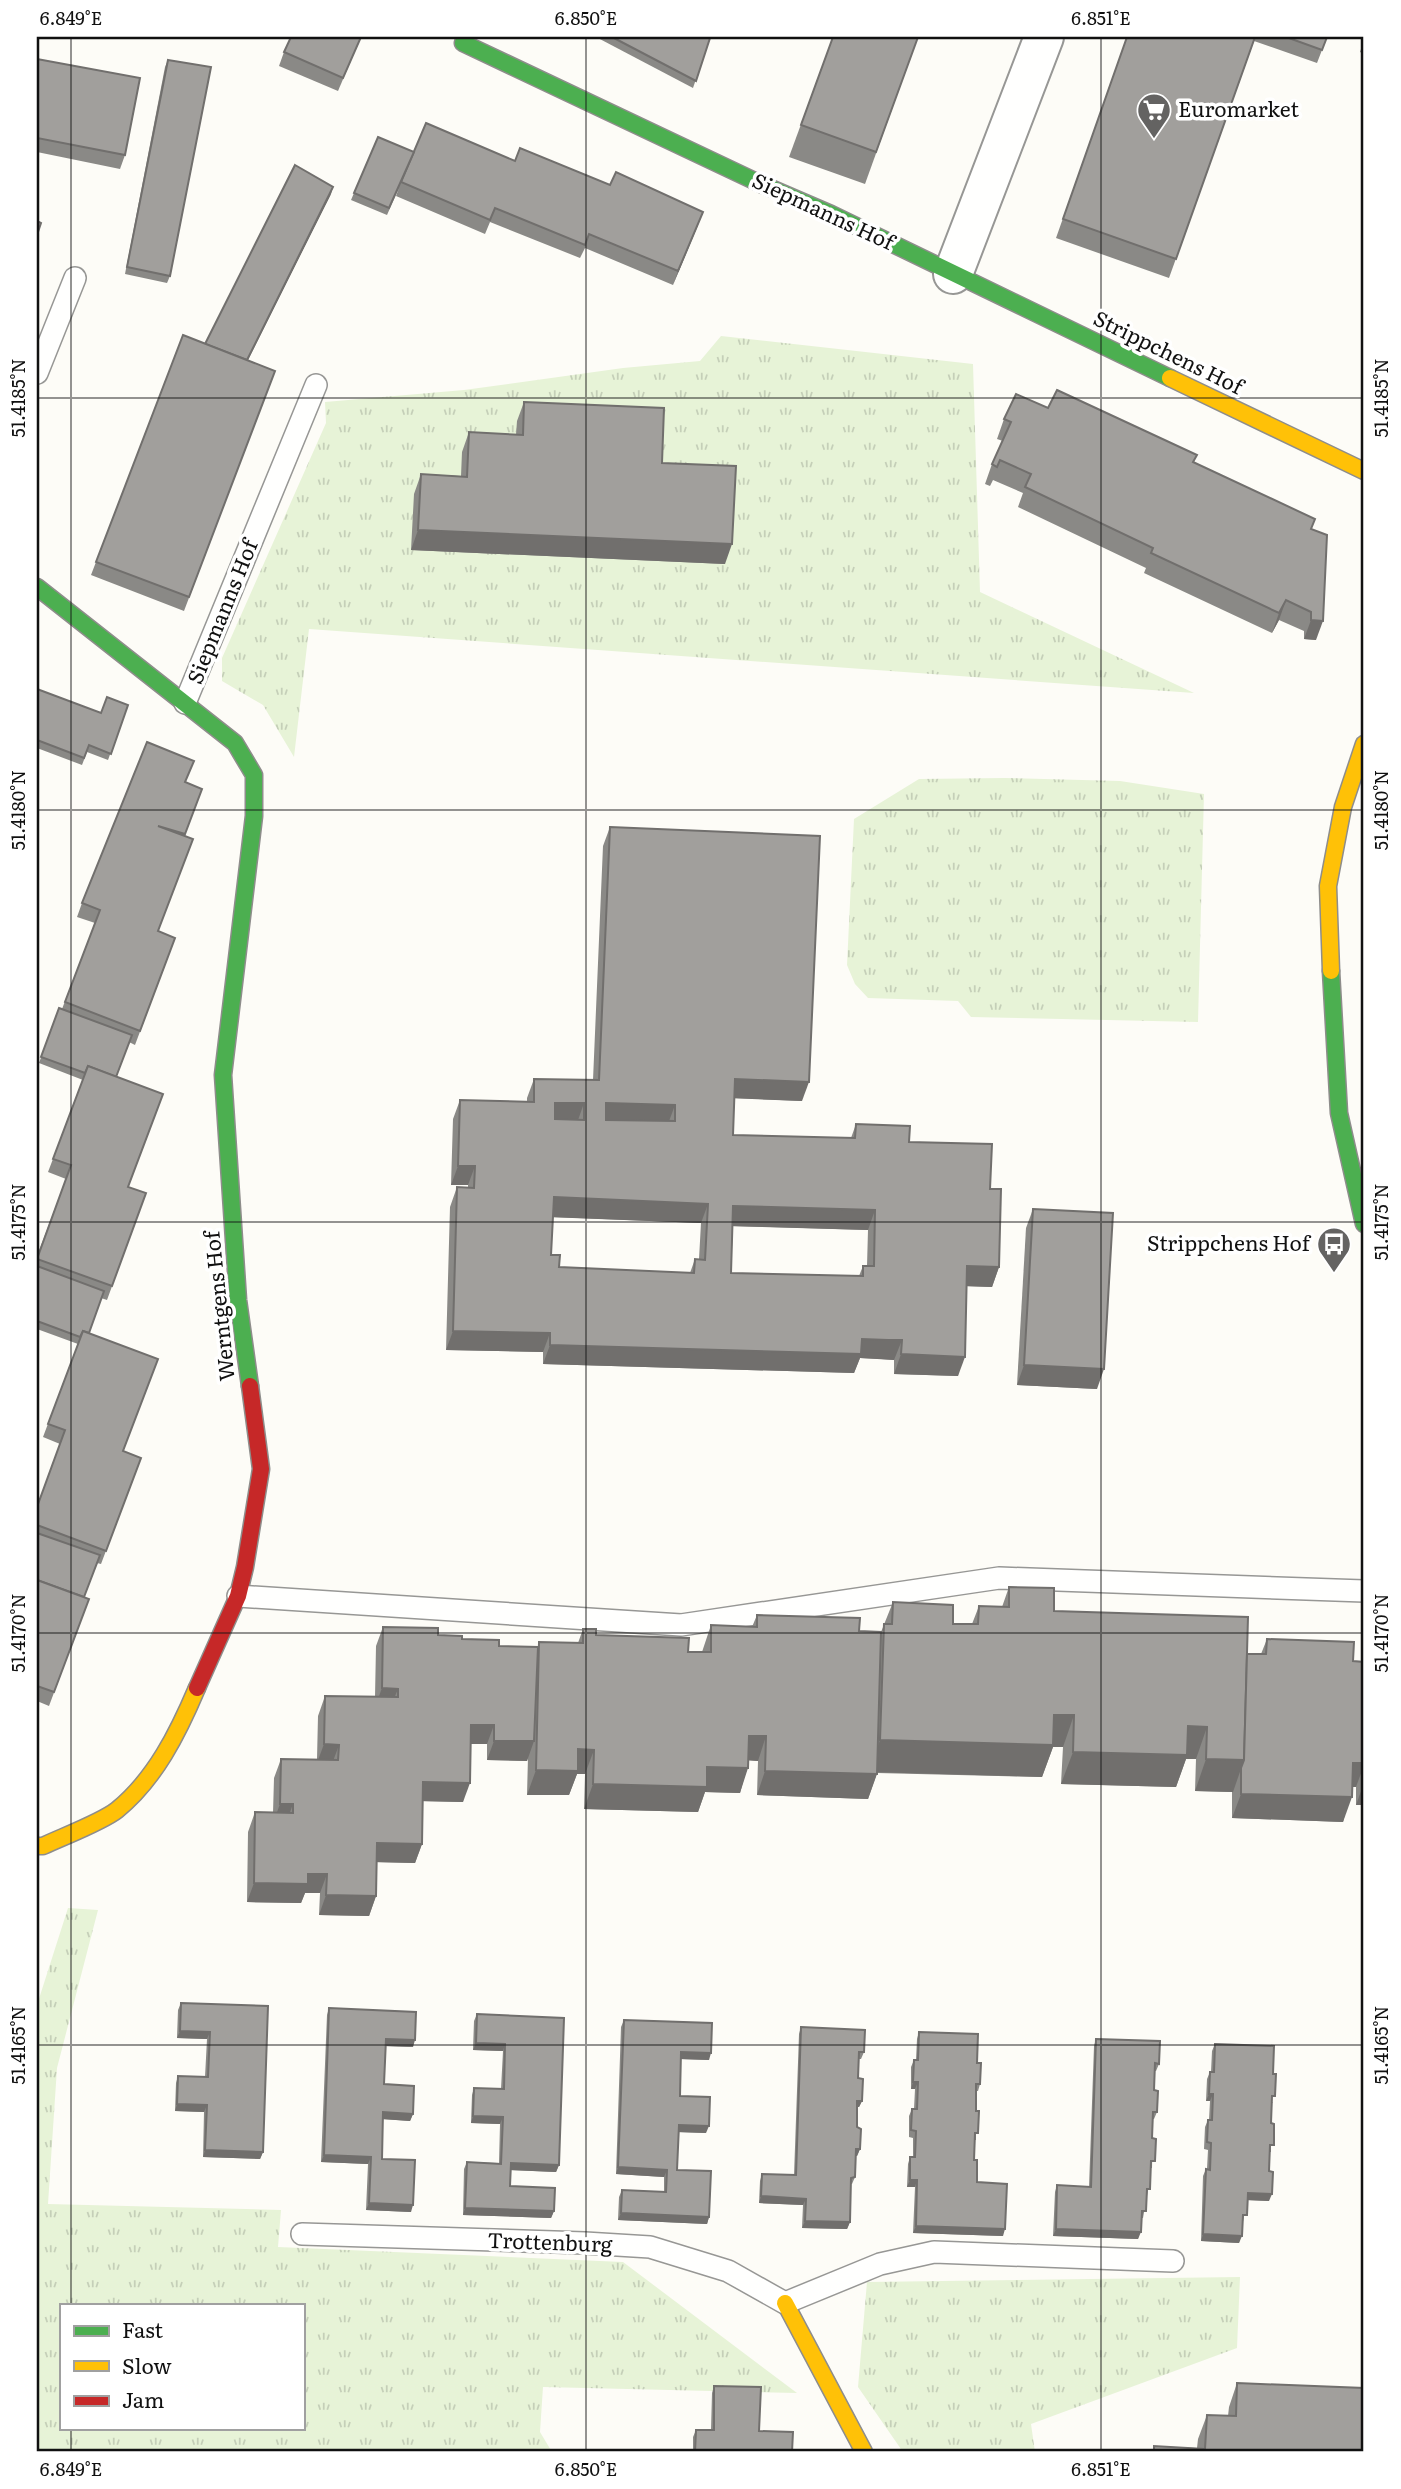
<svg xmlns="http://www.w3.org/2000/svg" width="1401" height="2489" font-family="Literata,serif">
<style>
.park{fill:url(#park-tufts);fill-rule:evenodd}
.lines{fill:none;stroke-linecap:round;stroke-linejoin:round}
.lane-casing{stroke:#979795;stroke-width:24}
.street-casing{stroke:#979795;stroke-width:42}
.fast-casing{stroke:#8e8d8b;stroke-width:19}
.slow-casing{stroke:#8e8d8b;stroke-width:19}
.jam-casing{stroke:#8e8d8b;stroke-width:19}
.lane{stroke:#fffffe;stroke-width:21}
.street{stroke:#fffffe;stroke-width:38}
.fast{stroke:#4caf50;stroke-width:16}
.slow{stroke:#ffc107;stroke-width:16}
.jam{stroke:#c62828;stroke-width:16}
.wall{fill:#8a8986;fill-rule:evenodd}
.shaded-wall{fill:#716f6d}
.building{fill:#a19f9c;stroke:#716f6d;stroke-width:2;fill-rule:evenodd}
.ticks{fill:none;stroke:#111;stroke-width:2;stroke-opacity:0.45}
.labels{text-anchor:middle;stroke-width:7;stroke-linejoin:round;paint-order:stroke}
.poi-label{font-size:21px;fill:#111;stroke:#fff;text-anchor:start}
.street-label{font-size:21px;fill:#111;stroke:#fff}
.neatline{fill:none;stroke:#111;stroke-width:2.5}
.ticks-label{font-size:18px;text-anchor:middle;fill:#111}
</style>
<defs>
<pattern id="park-tufts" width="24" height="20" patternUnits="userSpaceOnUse" patternTransform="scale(1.75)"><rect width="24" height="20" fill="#e7f3d7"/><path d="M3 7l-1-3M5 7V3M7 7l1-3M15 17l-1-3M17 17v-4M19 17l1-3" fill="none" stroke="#c5cfb8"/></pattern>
</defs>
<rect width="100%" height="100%" fill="#fdfcf7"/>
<g class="park">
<path d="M721,336L973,364L980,592L1194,693L309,629L294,757L263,705L222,681V658L326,423L325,402L464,390L623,368L700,361Z"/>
<path d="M1004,778L1120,781L1204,794L1198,1022L971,1017L958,1001L868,998L855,984L847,965L854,819L919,779Z"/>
<path d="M68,1908L98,1910L57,2068L48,2204L281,2210L278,2247L623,2262L797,2393L543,2387L540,2432L552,2452H37V2005ZM61,2305H303V2428H61Z"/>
<path d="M1240,2277L1237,2348L1031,2424L1035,2452H903L858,2387L867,2282Z"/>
</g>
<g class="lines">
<g class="lane-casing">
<g id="lane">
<path d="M37,373L75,278"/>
<path d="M185,703L316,385"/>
<path d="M238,1596L681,1625L999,1578L1364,1591"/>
<path d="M302,2234L585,2243L650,2247L728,2271L785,2303L880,2264L934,2252L1173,2261"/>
</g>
</g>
<g class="street-casing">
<path id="street" d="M953,274L1044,37"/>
</g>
<g class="fast-casing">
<g id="fast">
<path d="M463,43L761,184L831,214L1170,378"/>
<path d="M37,587L235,743L254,775V816L223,1075L238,1300L250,1386"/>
<path d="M1331,971L1339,1113L1364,1224"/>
</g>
</g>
<g class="slow-casing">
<g id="slow">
<path d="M1170,378L1364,471"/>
<path d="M1331,971L1328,886L1343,807L1364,744"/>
<path d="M37,1846H43C62,1837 102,1822 117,1810C155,1779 178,1733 197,1688"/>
<path d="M785,2303L864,2452"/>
</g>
</g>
<g class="jam-casing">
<path id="jam" d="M197,1688L238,1596L245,1567L261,1469L250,1386"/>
</g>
<use href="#lane" class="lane"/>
<use href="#street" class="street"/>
<use href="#fast" class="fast"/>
<use href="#slow" class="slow"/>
<use href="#jam" class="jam"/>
</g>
<g class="wall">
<path d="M361,37L338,91L279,66L284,52Z"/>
<path d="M596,37H708L710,38L693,88Z"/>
<path d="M833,37H918L865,184L789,157Z"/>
<path d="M1127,37H1327L1317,63L1254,41L1169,278L1056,238Z"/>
<path d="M1364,40V54L1360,52Z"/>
<path d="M37,59L125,155L120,169L37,152Z"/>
<path d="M168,60L170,276L167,283L125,274L165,67Z"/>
<path d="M414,152L515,161L698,225L673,285L585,248L580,258L490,222L485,234L396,196L399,188L387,215L351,200L354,193Z"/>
<path d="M331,194L248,360L275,371L184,611L91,575L183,335L205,344Z"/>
<path d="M524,402L662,463L725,564L411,550L414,494L421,474L461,476L462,452L469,432L516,435L517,421Z"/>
<path d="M1048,408L1194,462L1312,529L1316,640L1304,639V631L1279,620L1272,633L1144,573L1146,568L1018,507L1023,493L993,480L990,486L985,484L992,464L1003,441L997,439L1004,419Z"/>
<path d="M37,689L101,713L128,705L108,760L87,752L82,765L37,748Z"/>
<path d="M186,782L202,789L184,836L158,931L175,938L135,1045L129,1042L116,1077L128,1187L146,1193L107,1300L101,1298L89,1333L124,1451L141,1458L101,1564L97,1563L84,1597L89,1599L49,1706L37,1701V1507L60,1444L43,1437L78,1344L37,1329V1256L66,1179L48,1172L83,1080L39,1063L59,1008L62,1009L95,923L77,917L82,903Z"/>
<path d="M610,827L802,1101L734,1098L733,1135L851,1138L856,1124L909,1142L990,1189L999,1267L992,1287L967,1286L958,1376L894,1374V1360L881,1359L860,1358L854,1373L543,1364V1352L446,1350L450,1207L457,1187L468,1188V1185H451L453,1119L460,1100L527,1102V1098L534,1079L593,1080L603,846ZM553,1217L701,1223L699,1259H695L690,1273L559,1267L551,1255ZM733,1226L868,1230L867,1266H863L859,1276L731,1273Z"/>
<path d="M1033,1209L1097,1389L1017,1385L1026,1228Z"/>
<path d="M1009,1587L1054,1611L1247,1654H1261L1267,1639L1353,1661L1364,1662V1805H1356V1787H1352L1343,1822L1232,1818V1792L1195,1791L1196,1759H1186L1176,1787L1061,1784L1063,1747H1053L1042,1777L877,1773L868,1799L757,1795L758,1761L749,1760L740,1793L705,1792L698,1812L584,1809L585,1774H577L569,1795H527L528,1757L527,1761L487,1760V1744H470L463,1802L422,1801V1844L415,1863L377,1862L376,1896L369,1916L319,1915L320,1893H305L301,1903L247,1902L248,1832L255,1812L273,1813L274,1778L281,1759H317L318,1716L325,1696L375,1697L376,1646L383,1627L499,1646L538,1647L539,1642L578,1643L583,1629L596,1635L688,1652H702L711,1625L752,1627L757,1615L859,1631L881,1632L893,1602L953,1624H972L979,1606L1002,1607Z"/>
<path d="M181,2003L268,2006L263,2152L260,2159L203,2157L204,2112L175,2111L176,2083L178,2076L205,2077L207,2039L177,2038L178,2010Z"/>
<path d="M329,2008L413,2047L386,2046L384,2084L413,2114L410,2121L383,2119L382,2159L411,2212L366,2210L368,2164L321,2162L327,2015Z"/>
<path d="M477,2014L564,2018L559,2165L556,2172L511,2170L510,2186L554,2211L551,2218L463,2215L464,2169L467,2162L499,2163L500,2124L471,2123L472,2095L474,2088L501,2089L503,2051L473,2050L474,2021Z"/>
<path d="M624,2020L709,2060L681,2059L680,2096L706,2133L678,2132L677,2170L709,2217L707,2224L618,2220L619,2197L622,2190L664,2192V2177L616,2174L621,2027Z"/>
<path d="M801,2027L864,2052L861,2059H859L858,2078L862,2101L859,2107H857V2127L860,2149L857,2156H856L855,2177L852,2184H851L850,2222L847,2229L802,2228L803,2205L759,2203L760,2181L762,2174L794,2175L799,2034Z"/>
<path d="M919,2032L977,2063L980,2084L978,2091H976V2140H974V2160L977,2182L1003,2236L913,2233L915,2187H907L908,2164L910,2157H913V2138L909,2137V2116L912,2109H914L915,2089H911V2067L914,2060H916L917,2039Z"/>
<path d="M1096,2039L1159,2064L1156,2071H1155L1154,2090L1157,2112L1154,2119H1153L1152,2168H1151L1147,2196L1143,2218H1142L1138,2239L1053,2236L1055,2192L1057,2185L1089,2187L1094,2046Z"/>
<path d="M1215,2044L1273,2103H1272L1271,2123V2152H1270L1269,2201L1247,2200L1239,2243L1201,2241L1203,2176L1206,2169H1207L1208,2150L1204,2149L1205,2127L1208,2120H1209L1210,2101H1206L1207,2079L1210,2072H1211L1212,2051Z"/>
<path d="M1237,2383L1364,2452H1152L1154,2446L1197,2448L1198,2439L1207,2415L1228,2416L1229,2407Z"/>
<path d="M714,2386L759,2431L792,2452H693V2437L696,2430H711L712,2393Z"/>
</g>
<g class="shaded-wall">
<path d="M333,187L331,194L241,373L244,366Z"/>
<path d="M703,212L698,225L673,285L678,271Z"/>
<path d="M418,530L732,544L725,564L411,550Z"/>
<path d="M1286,600L1279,620L1272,633L1279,613Z"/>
<path d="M1311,620L1323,621L1316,640L1304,639Z"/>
<path d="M735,1079L809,1082L802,1101L728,1098Z"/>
<path d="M555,1103H584L577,1123L547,1122Z"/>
<path d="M606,1103L675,1105L668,1124L599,1122Z"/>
<path d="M458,1166H475L468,1185H451Z"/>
<path d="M554,1197L708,1204L701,1223L547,1217Z"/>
<path d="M733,1206L875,1210L868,1230L726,1226Z"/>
<path d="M967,1266L999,1267L992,1287L960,1286Z"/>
<path d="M453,1331L550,1333L543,1352L446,1350Z"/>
<path d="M862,1339L902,1340L894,1360L860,1358L854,1373L543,1364L550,1345Z"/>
<path d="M901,1354L965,1357L958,1376L894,1374Z"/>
<path d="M1024,1365L1104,1369L1097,1389L1017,1385Z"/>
<path d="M382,1688L398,1689L390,1708L375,1707Z"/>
<path d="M1054,1715H1074L1063,1747H1053L1042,1777L869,1772L880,1740Z"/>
<path d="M471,1725H494L487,1744H464Z"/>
<path d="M1188,1726L1207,1727L1196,1759H1186L1176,1787L1061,1784L1073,1752Z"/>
<path d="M749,1736H766L758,1761L741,1760Z"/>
<path d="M494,1741H534L527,1761L487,1760Z"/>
<path d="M324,1744L339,1745L332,1764L317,1763Z"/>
<path d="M578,1749L594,1750L585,1774H577L569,1795H527L536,1770Z"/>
<path d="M1206,1759L1244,1760L1233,1792L1195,1791Z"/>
<path d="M1353,1763H1364V1765L1356,1787H1344Z"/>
<path d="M707,1767L748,1768L740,1793L705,1792L698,1812L584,1809L593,1784Z"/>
<path d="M765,1771L877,1774L868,1799L757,1795Z"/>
<path d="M423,1782L470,1783L463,1802L416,1801Z"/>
<path d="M1364,1783V1805H1356Z"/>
<path d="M1241,1794L1352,1797L1343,1822L1232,1818Z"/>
<path d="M280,1804H293L286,1823H273Z"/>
<path d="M377,1843L422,1844L415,1863L370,1862Z"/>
<path d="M308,1874H327L320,1893H305L301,1903L247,1902L254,1883Z"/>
<path d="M326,1895L376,1896L369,1916L319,1915Z"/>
<path d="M180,2031L210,2032L207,2039L177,2038Z"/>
<path d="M386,2039L415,2040L413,2047L383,2046Z"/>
<path d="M476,2043L505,2044L503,2051L473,2050Z"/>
<path d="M681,2052L711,2053L709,2060L679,2059Z"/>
<path d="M913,2082H918L915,2089H911Z"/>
<path d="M1209,2094H1213L1210,2101H1206Z"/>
<path d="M857,2101H862L859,2107H855Z"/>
<path d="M177,2104L207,2105L204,2112L175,2111Z"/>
<path d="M383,2112L413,2114L410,2121L381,2119Z"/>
<path d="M473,2116L503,2117L500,2124L471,2123Z"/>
<path d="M679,2125L709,2126L706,2133L676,2132Z"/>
<path d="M856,2149H860L857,2156H853Z"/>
<path d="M205,2150L263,2152L260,2159L203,2157Z"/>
<path d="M324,2155L371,2157L368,2164L321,2162Z"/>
<path d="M511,2163L559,2165L556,2172L508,2170Z"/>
<path d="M618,2167L667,2170L664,2177L616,2174Z"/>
<path d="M910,2180H917L915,2187H907Z"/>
<path d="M1248,2193L1272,2194L1269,2201L1245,2200Z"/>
<path d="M761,2196L806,2199L803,2205L759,2203Z"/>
<path d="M369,2203L413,2205L411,2212L366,2210Z"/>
<path d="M465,2208L554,2211L551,2218L463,2215Z"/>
<path d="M621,2213L709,2217L707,2224L618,2220Z"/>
<path d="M805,2221L850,2222L847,2229L802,2228Z"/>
<path d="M916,2226L1005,2229L1003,2236L913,2233Z"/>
<path d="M1056,2229L1141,2232L1138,2239L1053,2236Z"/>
<path d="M1203,2234L1242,2236L1239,2243L1201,2241Z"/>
</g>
<g class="building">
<path d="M291,37H361L343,78L284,52Z"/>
<path d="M612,37H708L710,38L696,81Z"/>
<path d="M833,37H918L876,152L801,125Z"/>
<path d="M1127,37H1255L1176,259L1063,219Z"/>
<path d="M1286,37H1327L1322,50Z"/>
<path d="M37,59L140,78L125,155L37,138Z"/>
<path d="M168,60L211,67L170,276L127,267Z"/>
<path d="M426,123L515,161L520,148L610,185L616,172L703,212L678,271L589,234L585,245L495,208L490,220L401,182Z"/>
<path d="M378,137L414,152L389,208L354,193Z"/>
<path d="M295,165L333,187L247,360L205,344Z"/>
<path d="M37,221L41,223L37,235Z"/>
<path d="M183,335L275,371L189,597L96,562Z"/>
<path d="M1057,390L1197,455L1193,462L1315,519L1311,529L1327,535L1323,621L1311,620V612L1286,600L1279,613L1151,553L1153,548L1025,487L1031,474L1000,460L997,467L992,464L1011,422L1004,419L1016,394L1048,408Z"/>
<path d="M524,402L664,408L662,463L736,466L732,544L418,530L421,474L467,477L469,432L523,435Z"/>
<path d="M37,689L101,713L107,697L128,705L111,754L89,745L84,758L37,740Z"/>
<path d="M147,742L194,761L185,782L202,789L185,834L158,826L193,839L158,931L175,938L140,1031L65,1002L100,910L82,903Z"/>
<path d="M610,827L820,836L809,1082L735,1079L733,1135L855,1138L856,1124L910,1126L909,1142L992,1144L990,1189H1001L999,1267L967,1266L965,1357L901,1354L902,1340H888L862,1339L861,1354L550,1345V1333L453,1331L457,1187L474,1188L475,1166H458L460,1100L534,1102V1079L599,1080ZM555,1103H584V1120L555,1119ZM606,1103L675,1105V1121L606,1120ZM554,1197L708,1204L705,1260L695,1259L694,1273L559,1267L560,1255H551ZM733,1206L875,1210L874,1266H863V1276L731,1273Z"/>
<path d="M59,1008L132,1035L116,1077L88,1066L85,1073L41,1057Z"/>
<path d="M88,1066L163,1094L128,1187L146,1193L112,1286L37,1259L71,1165L53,1159Z"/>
<path d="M1033,1209L1113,1213L1104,1369L1024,1365Z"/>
<path d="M37,1266L104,1291L89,1333L83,1331L80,1337L37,1321Z"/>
<path d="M83,1331L158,1359L123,1451L141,1458L106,1551L37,1525V1507L65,1430L48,1424Z"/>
<path d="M37,1533L100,1555L84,1597L37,1580Z"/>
<path d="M37,1580L89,1599L54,1692L37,1686Z"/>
<path d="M1009,1587L1054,1588V1611L1248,1617L1244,1760L1206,1759L1207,1727L1188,1726L1187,1755L1073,1752L1074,1715H1054L1053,1745L880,1740L884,1624H892L893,1602L953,1605V1624H978L979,1606L1009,1607Z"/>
<path d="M757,1615L860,1618L859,1631L881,1632L877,1774L765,1771L766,1736H749L748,1768L707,1767V1787L593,1784L594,1750L578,1749V1771L536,1770L539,1642L583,1643V1629H596V1635L689,1638L688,1652H711V1625L757,1627Z"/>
<path d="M383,1627L438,1628V1635L462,1636V1639L499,1640V1646L538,1647L534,1741H494V1725H471L470,1783L423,1782L422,1844L377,1843L376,1896L326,1895L327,1874H308V1884L254,1883L255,1812L293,1813V1804H280L281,1759L338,1760L339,1745L324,1744L325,1696L398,1697V1689L382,1688Z"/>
<path d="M1267,1639L1354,1642L1353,1661L1364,1662V1763H1353L1352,1797L1241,1794V1768L1244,1760L1247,1654H1266Z"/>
<path d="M181,2003L268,2006L263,2152L205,2150L207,2105L177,2104L178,2076L208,2077L210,2032L180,2031Z"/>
<path d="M329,2008L416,2012L415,2040L386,2039L384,2084L414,2086L413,2114L383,2112L382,2159L415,2160L413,2205L369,2203L371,2157L324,2155Z"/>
<path d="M477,2014L564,2018L559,2165L511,2163L510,2186L555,2188L554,2211L465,2208L467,2162L501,2164L503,2117L473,2116L474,2088L504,2089L505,2044L476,2043Z"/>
<path d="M624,2020L712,2023L711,2053L681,2052L680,2096L710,2097L709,2126L679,2125L677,2170L711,2171L709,2217L621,2213L622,2190L666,2192L667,2170L618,2167Z"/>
<path d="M801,2027L865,2030L864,2052H859L858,2078L863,2079L862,2101H857V2127L861,2129L860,2149H856L855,2177L851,2178L850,2222L805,2221L806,2199L761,2196L762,2174L796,2175Z"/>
<path d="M919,2032L978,2034L977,2063H981L980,2084H976V2111H979L978,2133H975L974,2160H977V2182L1007,2184L1005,2229L916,2226L917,2180H910V2157H915L916,2131L911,2130L912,2109H917L918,2082H913L914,2060H918Z"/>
<path d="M1096,2039L1160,2041L1159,2064L1155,2063L1154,2090L1158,2091L1157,2112H1153L1152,2138L1156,2139L1155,2161H1151L1150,2189H1147L1146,2211H1142L1141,2232L1056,2229L1057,2185L1091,2187Z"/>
<path d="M1215,2044L1274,2046L1273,2074H1276L1275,2096H1272L1271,2123L1274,2124V2145H1270L1269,2171L1273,2172L1272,2194L1248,2193L1247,2215H1243L1242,2236L1203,2234L1206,2169L1210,2170L1211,2143L1207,2142L1208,2120H1212L1213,2094H1209L1210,2072H1214Z"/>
<path d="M1237,2383L1364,2388V2452H1154V2446L1205,2449L1207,2415L1236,2416Z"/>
<path d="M714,2386L761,2387L759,2431L793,2432L792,2452H695L696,2430H714Z"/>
</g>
<path class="ticks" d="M71,37V2305M586,37V2452M1101,37V2452M37,398H1364M37,810H1364M37,1222H1364M37,1633H1364M37,2045H1364M71,2428V2452"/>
<defs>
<g id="supermarket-pin" transform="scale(1.75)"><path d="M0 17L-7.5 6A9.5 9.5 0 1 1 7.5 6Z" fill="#646362" stroke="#fff"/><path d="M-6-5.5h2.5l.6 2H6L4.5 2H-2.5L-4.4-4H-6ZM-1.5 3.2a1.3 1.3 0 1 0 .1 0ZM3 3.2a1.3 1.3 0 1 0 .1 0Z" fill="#fff"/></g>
<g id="bus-pin" transform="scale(1.75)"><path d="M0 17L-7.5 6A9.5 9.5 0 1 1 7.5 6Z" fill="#646362" stroke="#fff"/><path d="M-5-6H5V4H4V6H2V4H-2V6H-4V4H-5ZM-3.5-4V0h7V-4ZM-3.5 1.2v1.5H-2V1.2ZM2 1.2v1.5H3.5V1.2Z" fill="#fff"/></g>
</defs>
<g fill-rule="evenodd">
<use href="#supermarket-pin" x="1154" y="110"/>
<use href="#bus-pin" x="1334" y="1244"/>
</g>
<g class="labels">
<g class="poi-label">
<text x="1178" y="117">Euromarket</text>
<text x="1310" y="1251" text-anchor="end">Strippchens Hof</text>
</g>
<g class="street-label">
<text transform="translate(823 212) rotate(25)" y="7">Siepmanns Hof</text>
<text transform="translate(1168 353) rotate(26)" y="7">Strippchens Hof</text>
<text transform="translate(223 612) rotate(-68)" y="7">Siepmanns Hof</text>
<text transform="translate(220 1306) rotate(-96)" y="7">Werntgens Hof</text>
<text transform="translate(550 2243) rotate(2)" y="7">Trottenburg</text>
</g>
</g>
<rect width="1401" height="2489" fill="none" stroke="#ffffff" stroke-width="77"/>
<rect x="60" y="2304" width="245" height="126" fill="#ffffff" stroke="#a0a0a0" stroke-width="2"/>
<rect x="74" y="2326" width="35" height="10" fill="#4caf50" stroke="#a0a0a0" stroke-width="2"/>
<text x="122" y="2338" font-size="21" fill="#111111">Fast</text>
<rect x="74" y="2361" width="35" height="10" fill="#ffc107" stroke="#a0a0a0" stroke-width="2"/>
<text x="122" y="2374" font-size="21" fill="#111111">Slow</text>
<rect x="74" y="2396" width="35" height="10" fill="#c62828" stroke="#a0a0a0" stroke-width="2"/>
<text x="122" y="2408" font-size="21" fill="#111111">Jam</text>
<rect x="38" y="38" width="1324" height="2412" class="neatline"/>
<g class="ticks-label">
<text x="71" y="25">6.849°E</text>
<text x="586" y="25">6.850°E</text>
<text x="1101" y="25">6.851°E</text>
<text transform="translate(19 398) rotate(-90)" y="6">51.4185°N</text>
<text transform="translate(1382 398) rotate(-90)" y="6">51.4185°N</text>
<text transform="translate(19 810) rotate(-90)" y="6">51.4180°N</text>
<text transform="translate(1382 810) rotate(-90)" y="6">51.4180°N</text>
<text transform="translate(19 1222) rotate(-90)" y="6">51.4175°N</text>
<text transform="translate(1382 1222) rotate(-90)" y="6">51.4175°N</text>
<text transform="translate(19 1633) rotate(-90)" y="6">51.4170°N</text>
<text transform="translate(1382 1633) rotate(-90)" y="6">51.4170°N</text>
<text transform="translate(19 2045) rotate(-90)" y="6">51.4165°N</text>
<text transform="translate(1382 2045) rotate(-90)" y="6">51.4165°N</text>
<text x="71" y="2476">6.849°E</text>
<text x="586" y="2476">6.850°E</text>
<text x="1101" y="2476">6.851°E</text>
</g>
</svg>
